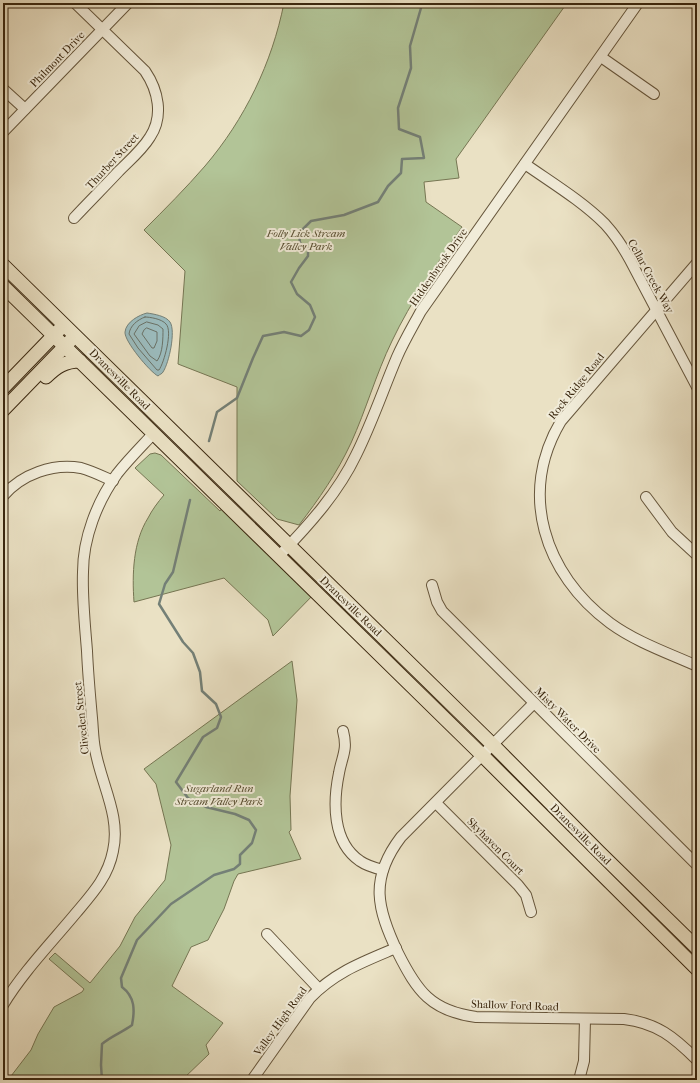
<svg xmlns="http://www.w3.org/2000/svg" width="700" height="1083" font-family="'IM FELL French Canon',serif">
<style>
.green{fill:#b2c497;stroke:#767653}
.water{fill:#9bbbbd;stroke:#748077}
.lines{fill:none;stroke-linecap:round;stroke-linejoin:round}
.shore{stroke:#6a7166;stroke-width:1}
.stream{stroke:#748077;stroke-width:2.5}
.minor-casing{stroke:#66563c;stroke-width:12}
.major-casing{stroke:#3a270f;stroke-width:15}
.minor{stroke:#f1ecd9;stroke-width:10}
.major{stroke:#eae1c4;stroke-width:13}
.labels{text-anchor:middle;stroke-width:4;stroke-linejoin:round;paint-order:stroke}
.street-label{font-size:11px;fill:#3a270f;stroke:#f1ecd9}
.park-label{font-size:11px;font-style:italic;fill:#584e31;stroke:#f1ecd9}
</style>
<rect width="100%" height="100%" fill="#eae1c4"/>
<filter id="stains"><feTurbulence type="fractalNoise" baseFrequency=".005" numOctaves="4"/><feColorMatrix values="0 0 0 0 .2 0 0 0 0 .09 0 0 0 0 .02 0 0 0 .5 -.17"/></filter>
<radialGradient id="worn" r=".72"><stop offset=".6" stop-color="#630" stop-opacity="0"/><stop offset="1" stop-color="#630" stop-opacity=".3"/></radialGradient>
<g class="green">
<path d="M284,3H567L456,159L459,178L424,182L426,202L462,227C437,264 411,301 392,341C376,374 366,410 351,443C337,473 319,499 299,525L277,519L237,481V387L178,364L185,271L144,230C165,209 186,188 205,166C245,119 272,63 284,3Z"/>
<path d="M155,453L161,455L220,511L225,504L317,591L273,636L268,620L224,578L134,602C132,574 133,542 148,518C152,510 158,502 164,495L135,468L150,454Z"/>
<path d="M292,661L297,700L290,796L291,830L289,832L301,859L238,874L234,881L224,909L208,940L191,947L172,986L223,1023L206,1045L209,1054L182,1080H8L31,1050L38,1034L54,1007L82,992L84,989L49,959L55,953L90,983L120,946L135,917L165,880L171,845L156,784L144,769Z"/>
</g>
<path class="water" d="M147,313C154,314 166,316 170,322C176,331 169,363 163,372C162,374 160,374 158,376C150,372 124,341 125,332C126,322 139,315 147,313Z"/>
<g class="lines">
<g class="shore">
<path d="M145,317C150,317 162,319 166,324C173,331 164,363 159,370H157L138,348L129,334C130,326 137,320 145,317Z"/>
<path d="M147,322L158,325L163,329C163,338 163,353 157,361L150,356L134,334L139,326Z"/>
<path d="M147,328L157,332V341L154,348H152L142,334L144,330Z"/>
</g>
<g class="stream">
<path d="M209,441L217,412L237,398L253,358L263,336L284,332L301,336L309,330L315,317L310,305L297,294L291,282L299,268L308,256V248L300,243L299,233L311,221L344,215L378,202L388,186L401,173L402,159L424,158L420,137L399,129L398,108L411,68L410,46L421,8L420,3"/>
<path d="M102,1080L101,1065L102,1044C111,1036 123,1032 132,1025C135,1010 135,997 122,987L121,978L137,940L171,904L214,875L234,869L240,864V855L252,843L256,830L249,820L235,814L206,807L188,798L176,782L203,737L217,728L221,717L216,704L202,691L200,672L193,653L183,642L159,604L165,584L173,572L190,500"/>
</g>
<g class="minor-casing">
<g id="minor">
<path d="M601,57L654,94"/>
<path d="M3,89L25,109"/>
<path d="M3,132L128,3"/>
<path d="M525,164C552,183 582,201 605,224C615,235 623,247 630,260L697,387"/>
<path d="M74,218C89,202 104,187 119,171C130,160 142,150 150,137C164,116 158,90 145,71L75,3"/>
<path d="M697,263L561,421C518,493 544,574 610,623C636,642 668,653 697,666"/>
<path d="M3,496C22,474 53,463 81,468C92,471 102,476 113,481"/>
<path d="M646,497L672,532L697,555"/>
<path d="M279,556C308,526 338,493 356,455C372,423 383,390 397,357C404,341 413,326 421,311L638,3"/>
<path d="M432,585L437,602L442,611L697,865"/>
<path d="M534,703L401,837C369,879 377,909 398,953C417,991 431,1011 476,1017L624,1019C657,1023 674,1037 697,1060"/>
<path d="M343,731C348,750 342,756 339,773C333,802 332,842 360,861C367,866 375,868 383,870"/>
<path d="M436,803L518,885L526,895L531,912"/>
<path d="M267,934L319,989"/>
<path d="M3,1005C22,973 52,942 76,913C92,894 108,877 113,851C121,816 101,784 95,749C93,739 93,728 92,718C90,696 88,674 87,651C85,625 82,598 83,572C83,538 97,502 117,474C128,460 141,447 153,434"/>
<path d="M252,1080L310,998C335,972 363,962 396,948"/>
<path d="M579,1080L584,1061L585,1019"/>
</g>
</g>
<g class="major-casing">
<g id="major">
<path d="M3,265L493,745L599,852L697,948"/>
<path d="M3,286L482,755L697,969"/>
<path d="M46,377C56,367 65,361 80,361"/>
<path d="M3,388L59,330"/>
<path d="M3,410L70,341"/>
</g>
</g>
<use href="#minor" class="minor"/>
<use href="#major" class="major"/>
</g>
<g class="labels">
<g class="street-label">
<text transform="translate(57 59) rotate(-46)" y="4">Philmont Drive</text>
<text transform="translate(112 161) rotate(-47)" y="4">Thurber Street</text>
<text transform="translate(438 267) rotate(-55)" y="4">Hiddenbrook Drive</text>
<text transform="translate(651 276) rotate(61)" y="4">Cellar Creek Way</text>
<text transform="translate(120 379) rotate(45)" y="4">Dranesville Road</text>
<text transform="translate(576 386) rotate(-51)" y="4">Rock Ridge Road</text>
<text transform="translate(351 606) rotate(44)" y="4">Dranesville Road</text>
<text transform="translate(81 718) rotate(-96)" y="4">Cliveden Street</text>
<text transform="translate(568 720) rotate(45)" y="4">Misty Water Drive</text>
<text transform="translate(581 834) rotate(45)" y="4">Dranesville Road</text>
<text transform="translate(496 846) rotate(45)" y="4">Skyhaven Court</text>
<text transform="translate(515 1005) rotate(2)" y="4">Shallow Ford Road</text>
<text transform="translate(280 1021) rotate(-54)" y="4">Valley High Road</text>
</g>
<g class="park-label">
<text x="306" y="237">Folly Lick Stream<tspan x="306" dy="13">Valley Park</tspan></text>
<text x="219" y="792">Sugarland Run<tspan x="219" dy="13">Stream Valley Park</tspan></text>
</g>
</g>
<rect width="700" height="1083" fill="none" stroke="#eae1c4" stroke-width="16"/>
<rect x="4" y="4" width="692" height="1075" fill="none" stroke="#3a270f" stroke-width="2"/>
<rect x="8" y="8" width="684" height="1067" fill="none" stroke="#3a270f"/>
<rect width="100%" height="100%" filter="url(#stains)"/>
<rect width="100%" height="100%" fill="url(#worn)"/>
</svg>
